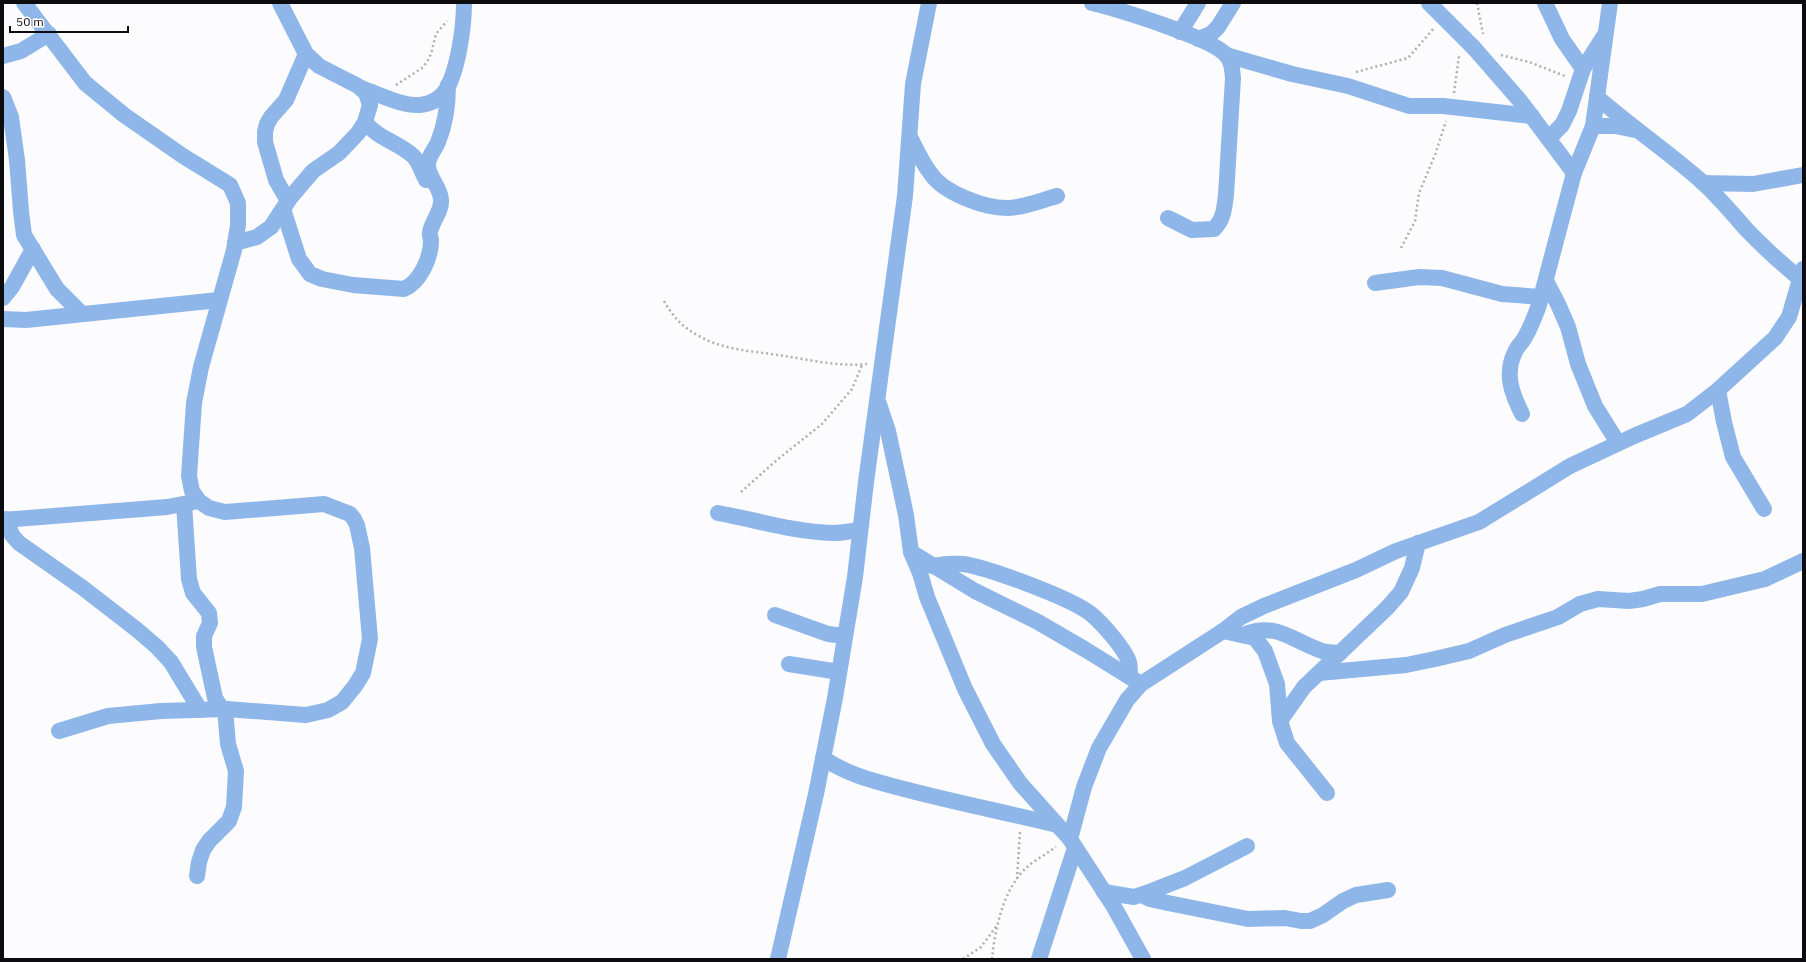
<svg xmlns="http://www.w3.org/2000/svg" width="1806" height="962" font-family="'IBM Plex Sans',sans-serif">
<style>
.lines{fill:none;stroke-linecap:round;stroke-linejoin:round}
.path{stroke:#afaeb1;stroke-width:2.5;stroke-dasharray:2 3;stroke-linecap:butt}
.minor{stroke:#8fb6e9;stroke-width:16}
</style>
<rect width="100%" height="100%" fill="#fcfbfe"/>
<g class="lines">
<g class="path">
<path d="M1477,3L1483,34"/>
<path d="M1501,55L1529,62L1565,76"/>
<path d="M1356,72L1408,58L1434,28"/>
<path d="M396,85L422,68L427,62L431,54L436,34L447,21"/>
<path d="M1454,93L1459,56"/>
<path d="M1401,248L1415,221L1419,193L1435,155L1446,121"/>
<path d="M664,301C673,317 684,329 701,337C726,351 756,351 784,356C811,360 840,367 867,364"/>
<path d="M741,492L778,459L822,424L852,389L862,365"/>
<path d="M1017,879L1020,832"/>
<path d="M963,959L981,947L998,924"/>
<path d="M992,959C995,929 1003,890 1026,868C1035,860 1046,854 1056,847"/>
</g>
<g class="minor">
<path d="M24,3L85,83L124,115L183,156L230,185L238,203V225L234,250L201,367L194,403L189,476L192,491L199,501L209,508L225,512L324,504L350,514L354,519L357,525L362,548L370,639L363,673L355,686L342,702L328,710L306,715L227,709L161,711L108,716L59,731"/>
<path d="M1092,3C1117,9 1212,38 1226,55C1232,62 1232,69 1233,78L1226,195C1224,209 1224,219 1214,229L1192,230L1168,218"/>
<path d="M1429,3L1474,48L1521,102L1574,173"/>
<path d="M1545,3L1562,39L1583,69"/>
<path d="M1180,32L1198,3"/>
<path d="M1198,39L1211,34L1218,27L1233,3"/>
<path d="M1226,55L1292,74L1348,86L1409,106H1443L1532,116"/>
<path d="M3,56L21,51L49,34"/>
<path d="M361,88C379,94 400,106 420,105C430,104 440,99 446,90C458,70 464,27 464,3"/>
<path d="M3,97L11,117L17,160L21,211L24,235L57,289L82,314"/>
<path d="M1597,97C1630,126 1667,151 1700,180C1717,195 1731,212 1746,229C1763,247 1781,263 1800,279"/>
<path d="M365,122C378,139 398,142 413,156C419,161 422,173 426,180"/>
<path d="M1593,126H1615L1635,130"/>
<path d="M910,137C916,149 922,163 931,174C944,193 984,208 1007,208C1023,208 1042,200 1057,196"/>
<path d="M1549,138L1562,125L1569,111L1583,69L1604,36"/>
<path d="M1703,183L1753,184L1803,175"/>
<path d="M288,201L276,180L265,142V132L267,124L271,117L286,100L306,54"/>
<path d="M283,209L299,259L310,274L322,279L353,285L404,289C420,282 431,258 431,241C431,237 429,235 430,232C432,221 442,211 441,200C441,187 427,177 428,164C429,154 435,150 438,142C446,123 448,106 448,85"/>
<path d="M235,243L257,237L271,227L290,198L313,171L339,153L358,133L365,122L370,105L366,93L358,86L319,66L306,54L280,3"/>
<path d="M1546,281L1558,304L1568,327L1578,364L1595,406L1618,443"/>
<path d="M1375,283L1419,277L1442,278L1502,294L1541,297"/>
<path d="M3,298L12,287L33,249"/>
<path d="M3,319L26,320L219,300"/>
<path d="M1718,390L1724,422L1733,457L1764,509"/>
<path d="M879,404L888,431L906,515L911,552L920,573L927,597L965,689L993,744L1020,783L1070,839L1114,907L1143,959"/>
<path d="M1522,414C1512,394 1504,374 1515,352C1517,346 1523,342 1525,337C1531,327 1535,316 1539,305L1574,173L1593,126L1610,3"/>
<path d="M184,504L189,579L193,593L209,613L210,623L204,636V647L215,698L222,709"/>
<path d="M718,513C756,520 794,532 833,533C842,533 851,531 860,530"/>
<path d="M6,519L12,535L19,543L83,588L136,629L157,647L171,662L200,710"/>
<path d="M3,520L167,507L194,502"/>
<path d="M911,552L975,591L1038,622L1086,650L1141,684"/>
<path d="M932,566C943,564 952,563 963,564C989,568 1071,598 1091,614C1102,623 1125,649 1129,662C1130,667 1130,672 1130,677"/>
<path d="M775,615L828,634L845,636"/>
<path d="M1223,631L1255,638L1265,651L1277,684L1280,721L1287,743L1327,793"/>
<path d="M1243,635C1277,621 1292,641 1322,651C1327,653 1334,652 1340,653"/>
<path d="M789,664L839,672"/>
<path d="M1319,673L1406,665L1435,659L1469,651L1505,635L1558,617L1580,604L1598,599L1629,601L1643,599L1660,594H1702L1765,579L1803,561"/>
<path d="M1280,721L1304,687L1387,608L1401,592L1412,568L1418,543"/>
<path d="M823,758C849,776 878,782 908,790C958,803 1008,813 1057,825"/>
<path d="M1070,839L1084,787L1099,748L1127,700L1141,684L1223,631L1241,617L1264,606L1356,570L1396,551L1479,522L1570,466L1634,436L1687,414L1718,390L1775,338L1789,317L1803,269"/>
<path d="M197,876L199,862L203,850L209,841L229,821L234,807L236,771L228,744L225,709"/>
<path d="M1104,892L1134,897L1149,892L1185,878L1247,846"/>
<path d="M1142,895L1150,899L1168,903L1248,919L1285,918L1301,921H1310L1323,915L1343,901L1356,895L1388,890"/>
<path d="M778,959L816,794L835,698L855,577L866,482L905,196L913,84L929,3"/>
<path d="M1039,959L1075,848"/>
</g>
</g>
<rect width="1806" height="962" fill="none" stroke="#0c0b0e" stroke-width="8"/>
<path d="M10 26v6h118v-6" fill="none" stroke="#0c0b0e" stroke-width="2"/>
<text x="16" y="26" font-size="12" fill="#0c0b0e" stroke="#ffffff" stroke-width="3" paint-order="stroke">50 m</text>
</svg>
